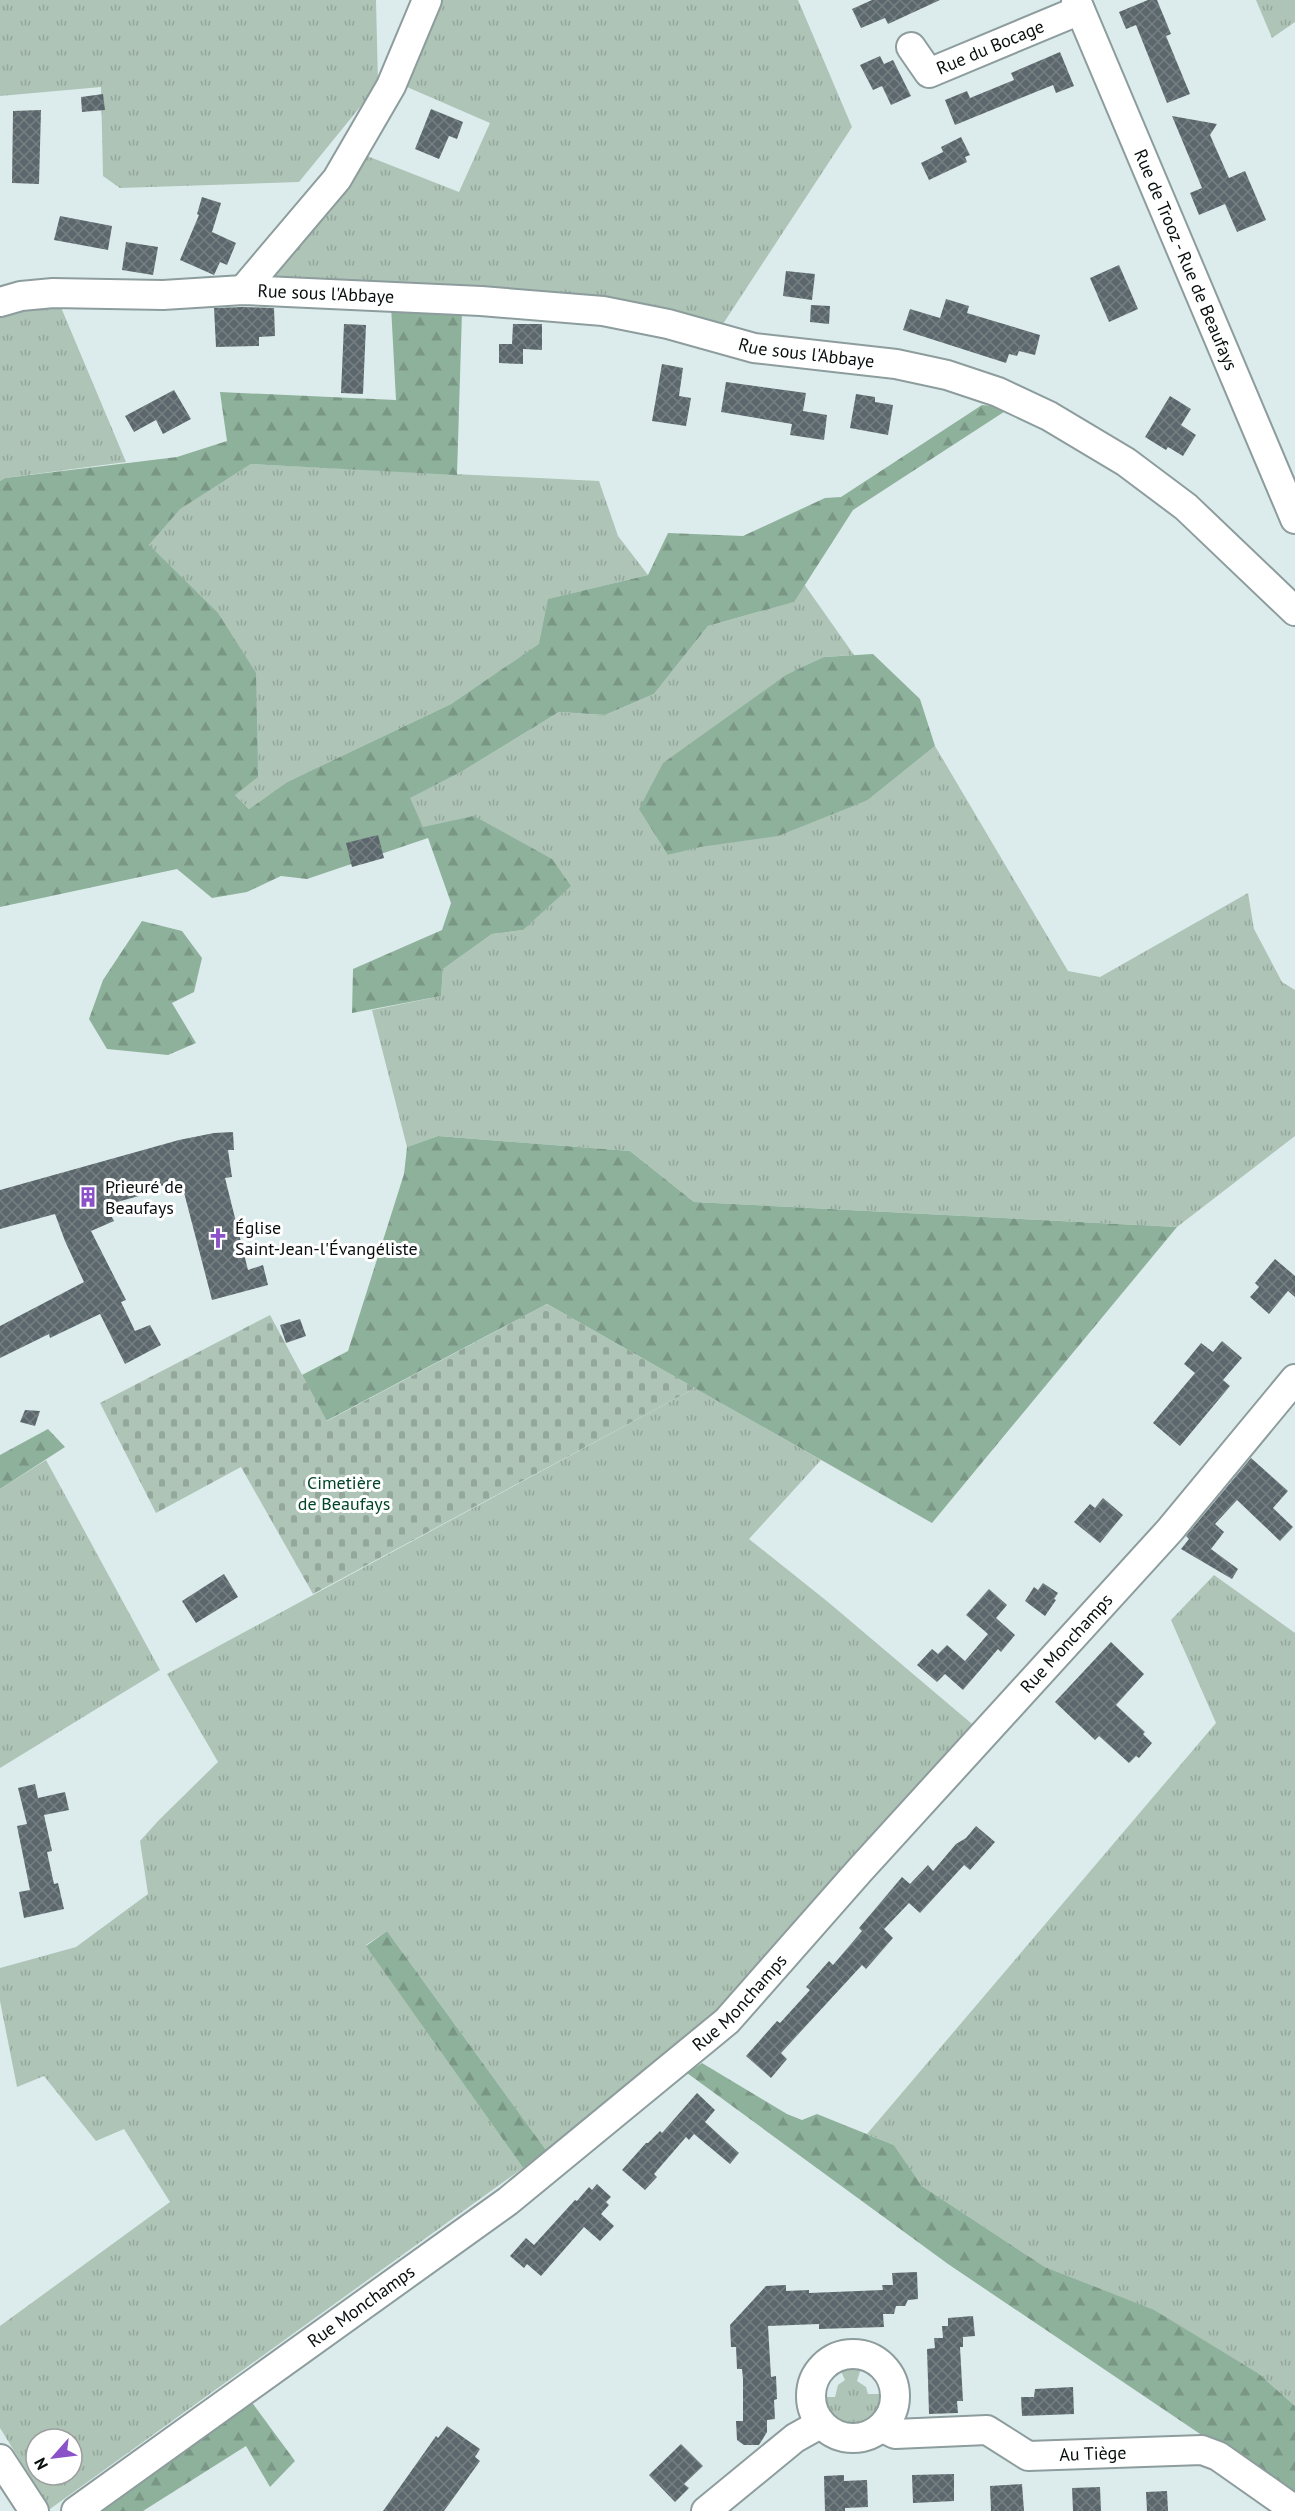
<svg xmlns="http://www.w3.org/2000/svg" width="1295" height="2511" font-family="'PT Sans',sans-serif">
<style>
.grass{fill:url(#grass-tufts);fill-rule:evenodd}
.forest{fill:url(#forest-firs)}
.cemetery{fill:url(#cemetery-stones)}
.building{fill:url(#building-cross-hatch)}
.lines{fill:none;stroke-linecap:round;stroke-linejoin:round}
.minor-casing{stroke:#8d9c9c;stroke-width:32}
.minor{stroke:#fff;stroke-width:28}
.labels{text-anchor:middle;stroke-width:6;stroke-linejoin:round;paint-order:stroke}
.street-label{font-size:18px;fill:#090e0e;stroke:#fff}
.poi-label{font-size:18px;fill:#090e0e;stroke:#fff;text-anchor:start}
.park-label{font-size:18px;fill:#014528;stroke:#fff}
</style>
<defs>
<pattern id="grass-tufts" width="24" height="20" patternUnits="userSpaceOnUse" patternTransform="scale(1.5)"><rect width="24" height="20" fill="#aec4b6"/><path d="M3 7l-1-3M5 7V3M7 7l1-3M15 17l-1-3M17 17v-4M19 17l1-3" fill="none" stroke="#94a79b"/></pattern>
<pattern id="forest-firs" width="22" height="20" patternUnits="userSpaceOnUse" patternTransform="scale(1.5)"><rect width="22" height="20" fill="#8eb19b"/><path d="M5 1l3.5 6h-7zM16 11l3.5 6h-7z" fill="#799784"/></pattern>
<pattern id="cemetery-stones" width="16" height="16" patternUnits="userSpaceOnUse" patternTransform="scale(1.5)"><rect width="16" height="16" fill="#aec4b6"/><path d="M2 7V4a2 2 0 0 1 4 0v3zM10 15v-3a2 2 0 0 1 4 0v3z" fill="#94a79b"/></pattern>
<pattern id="building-cross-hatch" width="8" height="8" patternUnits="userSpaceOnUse" patternTransform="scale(1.5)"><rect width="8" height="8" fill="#5b676c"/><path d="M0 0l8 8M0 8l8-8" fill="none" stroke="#767f82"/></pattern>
</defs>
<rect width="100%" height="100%" fill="#dcecec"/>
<g class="grass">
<path d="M0,0H376L378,85L299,182L120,188L103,176L101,87L0,96Z"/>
<path d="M437,0H798L852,127L717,333L542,299L273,277L362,154L459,192L490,123L400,84Z"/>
<path d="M1256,0H1295V22L1272,38Z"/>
<path d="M60,305L126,462L5,478L0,481V309Z"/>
<path d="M251,464L599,481L618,536L648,575L549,599L540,644L451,704L287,782L249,809L235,795L149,545L179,509Z"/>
<path d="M804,584L854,655L824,657L668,855L868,800L935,746L1068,971L1100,977L1248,893L1254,929L1282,982L1295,990V1136L1177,1227L694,1202L630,1151L438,1136L407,1147L372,1010L441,996L443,969L492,934L523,930L423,827L409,798L461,772L559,712L605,715L654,694L708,626L793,602Z"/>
<path d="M695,1388L821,1460L749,1539L828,1602L978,1729L685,2045L546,2150L387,1931L366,1945L523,2168L50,2509L0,2428V2326L170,2202L124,2129L96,2141L44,2076L17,2087L0,2001V1968L76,1947L148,1894L140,1841L159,1820L218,1762L167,1674ZM36,2439H72V2475H36Z"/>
<path d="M46,1460L160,1670L0,1768V1489Z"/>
<path d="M1214,1575L1295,1633V2406L1258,2373L1154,2311L1045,2267L922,2186L894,2145L867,2134L1216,1723L1171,1620Z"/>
<path d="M844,2364L862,2365L857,2381L866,2387L868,2394H885C883,2440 821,2439 819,2397H835L838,2385L845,2380L839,2367Z"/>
</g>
<g class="forest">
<path d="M391,306L462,312L457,475L251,464L180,509L149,545L218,613L256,673L258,777L235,795L249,809L287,782L451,704L539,644L548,599L648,575L668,533L743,536L825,498L841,497L982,405L1010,408L853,510L794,602L708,626L654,694L605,715L559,712L461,772L410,798L423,827L474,816L552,859L571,886L523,930L492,934L443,969L441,996L352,1013L353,969L442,930L451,903L428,838L307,879L281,876L247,892L212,898L177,869L0,907V481L5,478L177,457L227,441L220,392L396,400Z"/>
<path d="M873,654L920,699L935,746L868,800L778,836L700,847L668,855L639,809L663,763L786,675L824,657Z"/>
<path d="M142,921L182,931L202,958L194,992L172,1003L196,1043L168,1055L107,1049L89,1019L103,980Z"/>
<path d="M438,1136L630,1151L694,1202L1177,1227L932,1523L547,1304L326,1421L302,1375L348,1351L404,1174L407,1147Z"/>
<path d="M48,1429L65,1447L0,1489V1455Z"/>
<path d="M387,1931L546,2150L523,2168L366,1946Z"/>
<path d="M702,2063L787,2114L802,2120L817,2114L894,2145L922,2186L1045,2267L1154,2310L1258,2373L1295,2406V2498L948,2264L687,2073Z"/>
<path d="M248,2397L295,2461L270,2487L246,2446L143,2511H95Z"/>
</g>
<path class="cemetery" d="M547,1304L695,1388L313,1594L241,1467L156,1513L100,1403L270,1315L327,1421Z"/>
<g class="building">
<path d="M872,0H940L888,24L885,18L861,28L852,9Z"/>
<path d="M1148,0H1157L1171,34L1166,36L1190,94L1167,103L1136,25L1126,29L1119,12Z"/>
<path d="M1060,52L1074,86L1056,93L1053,85L955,125L945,100L967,91L970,98L1014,80L1011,73Z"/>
<path d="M880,56L884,64L893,60L911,96L891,105L882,86L873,90L860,65Z"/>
<path d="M103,94L105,110L82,112L81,97Z"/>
<path d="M431,109L463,122L457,139L449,136L439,159L415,149Z"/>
<path d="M41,110L39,184L12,183L13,111Z"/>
<path d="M1172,116L1217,124L1210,135L1229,178L1245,171L1266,220L1237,232L1225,204L1199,215L1190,193L1202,188Z"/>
<path d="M961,137L970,155L965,157L967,162L929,180L921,163L943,152L941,147Z"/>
<path d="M202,197L221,203L212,232L236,243L227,265L220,262L214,275L180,260L199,215L197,214Z"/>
<path d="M60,216L112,226L108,250L54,240Z"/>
<path d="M126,242L158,247L153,275L122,270Z"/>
<path d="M1119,265L1138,309L1109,322L1090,278Z"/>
<path d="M786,271L815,274L812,300L783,296Z"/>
<path d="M946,299L969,306L967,313L1040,335L1035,355L1019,351L1017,356L1009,354L1006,363L903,330L910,309L940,318Z"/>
<path d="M811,305L830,306L829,324L810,322Z"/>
<path d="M243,307L274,308L275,336L259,337V346L216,347L214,308Z"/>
<path d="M344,324L366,325L363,394L341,393Z"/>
<path d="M513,324H542V350L523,349V364L499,363V344H512Z"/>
<path d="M662,364L683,368L679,396L691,398L686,426L652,421Z"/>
<path d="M726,382L806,393L803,411L827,415L824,440L790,435L792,424L721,412Z"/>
<path d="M174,390L191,419L163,434L156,420L134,432L125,416Z"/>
<path d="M856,394L875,397V402L893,405L888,435L850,428Z"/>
<path d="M1170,396L1191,409L1181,425L1196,435L1183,456L1168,447L1166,450L1145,437Z"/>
<path d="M378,835L384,858L352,867L346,843Z"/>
<path d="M233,1132L234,1150H228L232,1177L225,1178L248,1270L263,1265L268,1285L212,1300L181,1181L138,1192L139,1196L106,1205L114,1221L91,1231L126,1300L121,1302L135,1331L150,1325L161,1345L125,1364L100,1314L50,1338L49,1334L0,1358V1326L84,1282L65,1241L55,1214L0,1229V1190L179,1140L214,1133Z"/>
<path d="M1275,1259L1295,1276V1297L1288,1291L1269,1314L1250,1297L1259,1287L1255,1283Z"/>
<path d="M300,1319L306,1336L286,1343L280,1325Z"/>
<path d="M1222,1341L1242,1358L1223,1380L1230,1386L1180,1446L1153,1423L1195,1373L1184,1364L1201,1343L1213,1352Z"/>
<path d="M25,1410L40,1411L35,1426L20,1422Z"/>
<path d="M1251,1458L1288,1491L1273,1508L1293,1527L1280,1541L1237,1500L1215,1524L1224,1532L1211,1549L1238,1569L1232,1579L1181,1549L1189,1539L1186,1536Z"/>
<path d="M1103,1498L1123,1515L1100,1543L1074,1522L1090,1504L1095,1508Z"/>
<path d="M224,1574L238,1597L196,1623L182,1601Z"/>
<path d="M1043,1583L1058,1593L1054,1599L1056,1600L1045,1616L1025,1601L1034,1587L1038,1590Z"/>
<path d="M989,1589L1007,1605L996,1618L1015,1635L1001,1652L998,1649L963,1690L945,1674L937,1682L917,1665L932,1649L938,1654L947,1645L965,1661L988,1634L966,1615Z"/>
<path d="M1111,1642L1144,1674L1116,1705L1145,1732L1143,1734L1152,1743L1139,1758L1136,1756L1129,1763L1099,1736L1095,1740L1055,1702Z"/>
<path d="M35,1784L38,1798L65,1792L69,1810L44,1815L52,1851L47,1852L54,1884L58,1883L64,1909L24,1918L19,1892L30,1890L17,1826L27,1824L18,1788Z"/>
<path d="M976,1826L995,1842L970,1870L964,1865L920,1913L909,1903L887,1926L884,1929L893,1938L866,1969L862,1965L781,2053L787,2059L771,2078L746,2056L777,2021L780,2023L810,1990L806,1987L829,1961L833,1965L862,1931L859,1928L902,1877L910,1884L928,1865L933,1871L956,1844L966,1838Z"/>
<path d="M697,2093L715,2110L705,2122L739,2153L730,2164L694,2134L689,2140L686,2137L654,2174L657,2177L645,2190L622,2170L646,2143H648L660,2131L662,2133Z"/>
<path d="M597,2184L611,2197L606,2202L609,2205L601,2214L614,2226L600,2241L584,2227L541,2276L527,2264L524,2268L510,2256L526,2238L534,2245L575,2200L577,2201L589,2187L592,2190Z"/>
<path d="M917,2272L918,2299L908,2300L905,2306H896L894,2314H883L884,2327L819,2329V2324L768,2326L771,2377L776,2376L777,2399L774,2400L775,2419L767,2420V2432L759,2445H744L737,2440L736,2421H743V2379L742,2369H737L736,2347H731L730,2325L766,2286L786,2285V2291L809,2290V2293L883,2290L882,2285H893L892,2273Z"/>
<path d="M973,2316L975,2336L963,2337V2347H960L963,2401H957L958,2413L929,2414L927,2349L935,2348L934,2338H943L942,2326H948V2318Z"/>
<path d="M1073,2387L1074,2414L1022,2416L1021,2397H1034L1035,2389Z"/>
<path d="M447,2426L480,2449L475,2457L480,2461L444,2511H383L436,2436L438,2438Z"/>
<path d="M681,2444L703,2466L684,2484L689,2488L675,2502L649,2475Z"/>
<path d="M954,2474V2501L913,2503L912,2475Z"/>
<path d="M844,2475V2481L867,2480L868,2507L845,2508V2511H825L824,2476Z"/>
<path d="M1022,2484L1024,2511H991L990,2486Z"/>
<path d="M1100,2487L1101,2511H1073L1072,2488Z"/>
<path d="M1167,2491L1168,2511H1147L1146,2492Z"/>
</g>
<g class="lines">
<g class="minor-casing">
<g id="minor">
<path id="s1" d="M1076,0L1295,519"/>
<path id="s2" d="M911,47L929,73L1080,10"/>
<path d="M243,290L337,179L391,86L427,0"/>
<path id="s3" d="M0,302L21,296L53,293L163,295L243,290L481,301L603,311L668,324L754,348L896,364L947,375L998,392L1049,416L1126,462L1186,507L1295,611"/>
<circle cx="853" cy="2396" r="42"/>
<path id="s4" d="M883,2428L895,2434L987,2430L1028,2456L1202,2450L1218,2456L1295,2510"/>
<path d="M0,2459L34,2511"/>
<path id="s5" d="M76,2511L508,2201L727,2021L860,1870L1170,1530L1295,1379"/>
<path d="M706,2511L795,2438L820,2424"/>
</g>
</g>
<use href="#minor" class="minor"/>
</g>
<defs>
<g id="building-bare" transform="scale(1.62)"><path d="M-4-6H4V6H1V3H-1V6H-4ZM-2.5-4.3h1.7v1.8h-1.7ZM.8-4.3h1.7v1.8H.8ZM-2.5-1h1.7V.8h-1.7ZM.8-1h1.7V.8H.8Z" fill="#8a51c8" stroke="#fff" stroke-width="2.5" paint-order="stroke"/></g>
<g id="church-bare" transform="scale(1.62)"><path d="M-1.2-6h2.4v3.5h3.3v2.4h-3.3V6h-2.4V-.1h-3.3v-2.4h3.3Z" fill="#8a51c8" stroke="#fff" stroke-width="2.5" paint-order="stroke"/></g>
</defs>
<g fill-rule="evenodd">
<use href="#building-bare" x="88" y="1197"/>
<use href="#church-bare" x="218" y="1238"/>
</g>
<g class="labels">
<g class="street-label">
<text dy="6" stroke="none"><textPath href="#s2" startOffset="98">Rue du Bocage</textPath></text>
<text dy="6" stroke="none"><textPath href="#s1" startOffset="282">Rue de Trooz - Rue de Beaufays</textPath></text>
<text dy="6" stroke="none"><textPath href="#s3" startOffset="327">Rue sous l'Abbaye</textPath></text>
<text dy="6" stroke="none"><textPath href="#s3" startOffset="813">Rue sous l'Abbaye</textPath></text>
<text dy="6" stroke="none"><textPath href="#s5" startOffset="1323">Rue Monchamps</textPath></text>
<text dy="6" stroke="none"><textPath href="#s5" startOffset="837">Rue Monchamps</textPath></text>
<text dy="6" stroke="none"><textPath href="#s5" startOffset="351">Rue Monchamps</textPath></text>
<text dy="6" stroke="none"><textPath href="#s4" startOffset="219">Au Tiège</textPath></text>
</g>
<g class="poi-label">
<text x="105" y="1193">Prieuré de<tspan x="105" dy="21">Beaufays</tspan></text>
<text x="235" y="1234">Église<tspan x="235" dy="21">Saint-Jean-l'Évangéliste</tspan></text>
</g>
<g class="park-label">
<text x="344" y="1489">Cimetière<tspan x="344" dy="21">de Beaufays</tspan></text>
</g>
</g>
<g transform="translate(54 2457) rotate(242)"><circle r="28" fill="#ffffff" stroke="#9d9f9f" stroke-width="1.5"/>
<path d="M0-4.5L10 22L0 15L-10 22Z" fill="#8a51c8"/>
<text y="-9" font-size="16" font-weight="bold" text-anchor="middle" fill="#090e0e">N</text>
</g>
</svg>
